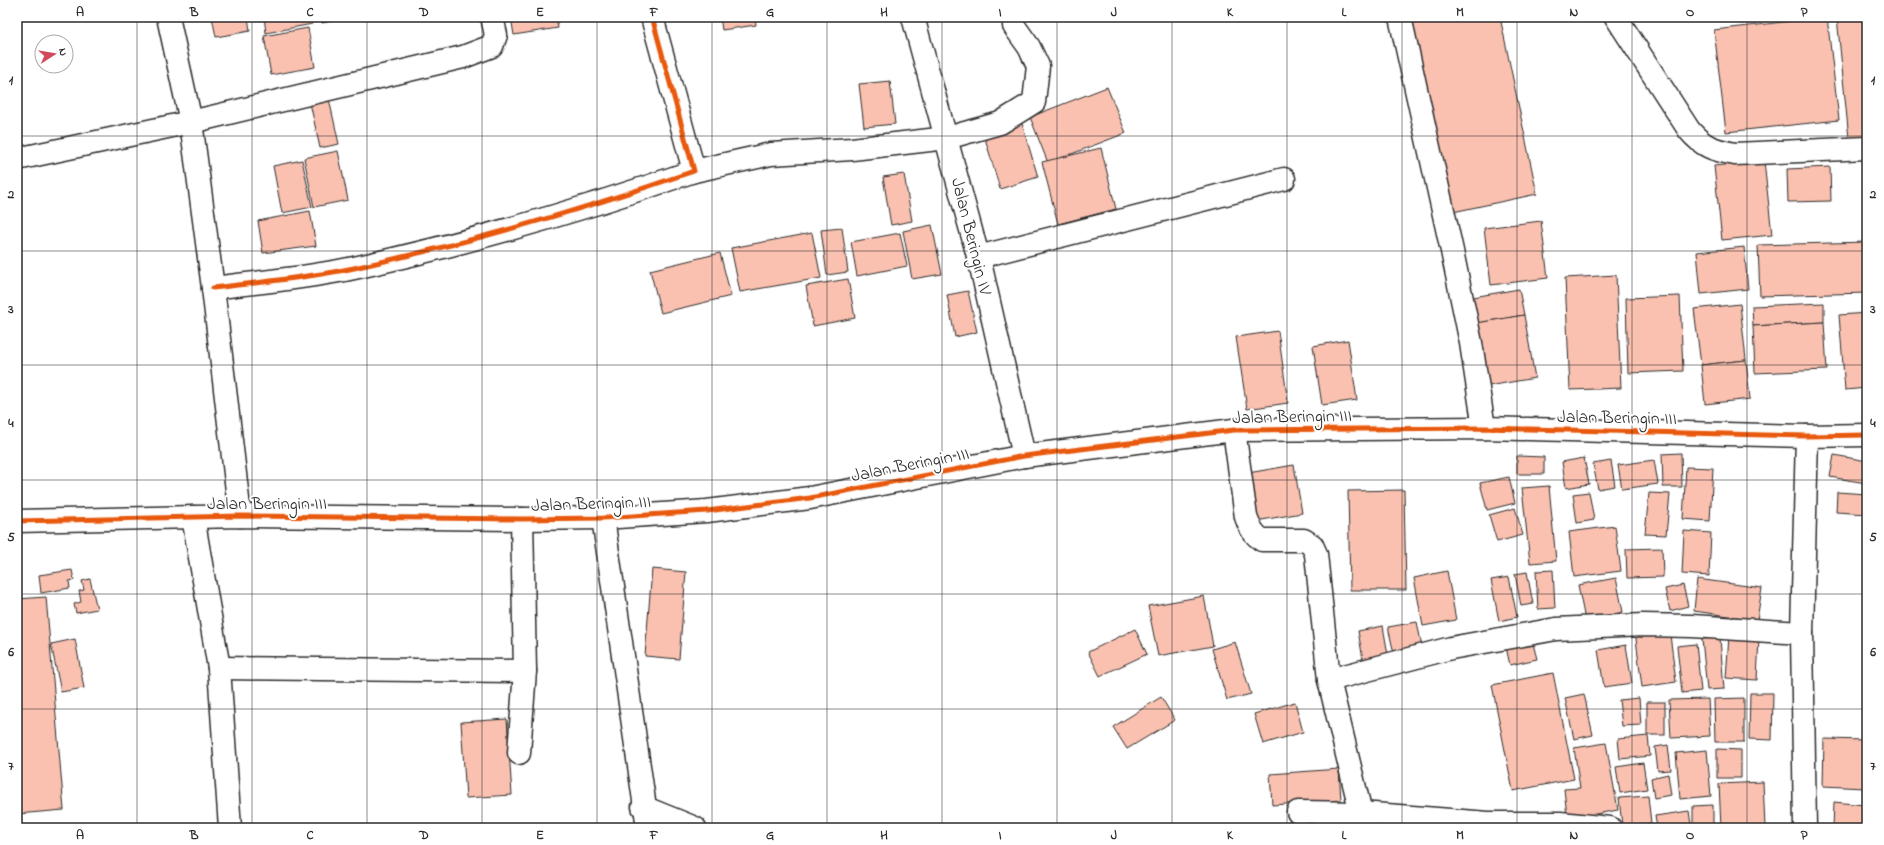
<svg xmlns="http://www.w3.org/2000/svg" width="1884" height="845" font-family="'Indie Flower',sans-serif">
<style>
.building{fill:#fac1b0;stroke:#2b2b2b}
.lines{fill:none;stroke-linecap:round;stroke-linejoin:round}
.minor-casing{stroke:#2b2b2b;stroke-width:25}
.minor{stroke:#fff;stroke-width:22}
.cycleway-casing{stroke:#fff;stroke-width:8}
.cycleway{stroke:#e8590c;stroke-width:5}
.grid{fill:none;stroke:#2b2b2b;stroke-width:1;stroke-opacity:0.55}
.labels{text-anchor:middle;stroke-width:4;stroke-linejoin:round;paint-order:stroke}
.street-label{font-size:18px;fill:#2b2b2b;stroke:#fff}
.neatline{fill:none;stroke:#2b2b2b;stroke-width:1.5}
.grid-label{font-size:13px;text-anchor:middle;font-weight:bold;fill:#2b2b2b}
</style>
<rect width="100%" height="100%" fill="#fff"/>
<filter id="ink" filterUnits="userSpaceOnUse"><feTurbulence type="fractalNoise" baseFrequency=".025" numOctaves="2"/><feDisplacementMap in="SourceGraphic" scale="8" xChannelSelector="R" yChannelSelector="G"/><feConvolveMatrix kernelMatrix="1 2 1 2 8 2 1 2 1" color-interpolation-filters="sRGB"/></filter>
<g filter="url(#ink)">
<g class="building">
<path d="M212,17H248L250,31L216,37Z"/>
<path d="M264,17H311L312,24L266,33Z"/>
<path d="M321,17H352L322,23Z"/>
<path d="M511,17H556L558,28L514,35Z"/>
<path d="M720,17H755L756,25L722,30Z"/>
<path d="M1412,17H1500L1537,194L1453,212Z"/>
<path d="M1827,17L1839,120L1726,132L1714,30Z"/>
<path d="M1837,17H1867V137L1849,139Z"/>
<path d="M308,28L315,67L271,75L264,36Z"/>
<path d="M890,81L895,124L864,127L859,84Z"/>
<path d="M1107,87L1126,133L1048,163L1030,117Z"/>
<path d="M329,99L339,144L320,148L310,103Z"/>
<path d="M1022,124L1038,177L1000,189L984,135Z"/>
<path d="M1101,148L1116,209L1058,224L1042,162Z"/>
<path d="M338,151L348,200L314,207L304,158Z"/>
<path d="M302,160L312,207L282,213L273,166Z"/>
<path d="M1764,161L1772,235L1722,240L1714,166Z"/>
<path d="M1830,167L1831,201L1788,202L1787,169Z"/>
<path d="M904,174L912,221L891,225L883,177Z"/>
<path d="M310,211L316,246L263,253L258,221Z"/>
<path d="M1541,221L1548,278L1491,285L1484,228Z"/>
<path d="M932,225L942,274L912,279L903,231Z"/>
<path d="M842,228L848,272L827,275L821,230Z"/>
<path d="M812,233L821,278L740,292L731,248Z"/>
<path d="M900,233L907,266L857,276L851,242Z"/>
<path d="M1867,242V293L1760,296L1758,245Z"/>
<path d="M1744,247L1748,289L1701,294L1697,252Z"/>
<path d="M720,253L731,296L661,313L650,270Z"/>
<path d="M1616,275L1621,388L1570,390L1565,278Z"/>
<path d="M848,279L855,318L813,326L806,286Z"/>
<path d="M1519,289L1524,315L1477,323L1473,297Z"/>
<path d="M968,291L977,332L955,337L947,295Z"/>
<path d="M1680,296L1683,371L1628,373L1626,298Z"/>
<path d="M1824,303V322L1753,326L1752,306Z"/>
<path d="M1740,304L1746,360L1701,365L1694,309Z"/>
<path d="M1867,313V388L1845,390L1839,315Z"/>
<path d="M1524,315L1535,378L1488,386L1477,323Z"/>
<path d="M1824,322L1827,370L1755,373L1753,326Z"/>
<path d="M1278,331L1288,403L1247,409L1236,337Z"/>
<path d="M1348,340L1357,400L1322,405L1313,346Z"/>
<path d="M1746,360L1750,399L1705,404L1701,365Z"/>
<path d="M1681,453L1682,487H1663L1662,454Z"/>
<path d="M1834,455L1867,461L1866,483L1830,477Z"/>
<path d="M1517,456L1544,457V474H1517Z"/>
<path d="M1584,458L1589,484L1566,488L1562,462Z"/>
<path d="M1654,460L1658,484L1622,489L1618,465Z"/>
<path d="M1611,461L1615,486L1598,489L1593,464Z"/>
<path d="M1294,465L1302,513L1256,521L1248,473Z"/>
<path d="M1686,467L1713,468L1710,521L1683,519Z"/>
<path d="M1509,477L1515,503L1487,510L1480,483Z"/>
<path d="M1549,486L1556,561L1530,563L1522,488Z"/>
<path d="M1404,490L1406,590H1350L1348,491Z"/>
<path d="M1589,492L1594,520L1577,523L1573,494Z"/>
<path d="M1837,492L1867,494V514L1836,512Z"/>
<path d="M1649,493L1670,494L1666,535L1645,534Z"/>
<path d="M1515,508L1523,535L1497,542L1489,515Z"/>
<path d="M1615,526L1621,571L1574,577L1569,532Z"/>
<path d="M1684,531L1711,533L1709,576L1682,574Z"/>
<path d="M1662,548L1663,577L1627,578L1626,549Z"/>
<path d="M652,569L686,572L679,659L645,656Z"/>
<path d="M72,570L74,580L69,581L70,588L41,593L39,575Z"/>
<path d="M1553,570L1555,608L1538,609L1536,571Z"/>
<path d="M1447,571L1456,620L1423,626L1414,578Z"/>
<path d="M1527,572L1533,604L1521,606L1515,574Z"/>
<path d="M1509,577L1517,617L1499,621L1491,580Z"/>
<path d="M1616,578L1623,612L1585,620L1578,585Z"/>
<path d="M90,579L97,609L76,613L74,604L81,602L79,591L84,590L82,581Z"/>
<path d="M1697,579L1762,588L1757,620L1694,611Z"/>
<path d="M1683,585L1688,606L1670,611L1665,589Z"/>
<path d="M1204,596L1213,646L1158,656L1148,606Z"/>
<path d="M46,597L64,810L17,814V599Z"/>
<path d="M1417,622L1423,652L1395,658L1388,627Z"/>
<path d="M1383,626L1389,661L1364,665L1358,631Z"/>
<path d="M1669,627L1676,682L1642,687L1635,631Z"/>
<path d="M1135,629L1147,654L1100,676L1088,652Z"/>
<path d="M1531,636L1537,659L1510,665L1505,643Z"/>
<path d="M1729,636L1759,638L1757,680L1726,678Z"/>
<path d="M1720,638L1724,689L1707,690L1702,639Z"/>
<path d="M75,639L84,688L61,692L51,644Z"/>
<path d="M1235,642L1251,694L1227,700L1212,649Z"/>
<path d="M1696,644L1701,691L1682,693L1677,646Z"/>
<path d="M1626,645L1632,683L1604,687L1598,650Z"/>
<path d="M1553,673L1574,779L1513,791L1492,685Z"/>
<path d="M1750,693H1773L1772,740L1749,739Z"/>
<path d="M1584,694L1593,735L1574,739L1565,698Z"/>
<path d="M1161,697L1175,720L1127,749L1113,727Z"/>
<path d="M1639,698L1641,725L1622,726L1619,700Z"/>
<path d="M1744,698V742H1715L1714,699Z"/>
<path d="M1708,699L1710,736L1671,738L1669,700Z"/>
<path d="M1295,702L1303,732L1263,744L1254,714Z"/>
<rect x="1647" y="702" width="18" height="33"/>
<path d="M507,719L512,795L466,798L461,722Z"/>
<path d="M1648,736L1650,756L1620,759L1618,739Z"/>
<path d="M1824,739L1866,740L1865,788L1823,786Z"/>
<path d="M1606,743L1618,810L1585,816H1567L1564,789L1580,788L1574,748Z"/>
<path d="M1668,745L1671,770L1658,771L1655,747Z"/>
<path d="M1717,749L1741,750V778H1717Z"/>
<path d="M1707,750L1711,796L1680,799L1676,753Z"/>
<path d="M1643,763L1647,789L1620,793L1616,767Z"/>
<path d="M1339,769L1341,800L1272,805L1270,774Z"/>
<path d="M1668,774L1671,795L1654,798L1651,778Z"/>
<path d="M1763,782L1765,827L1721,828L1719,784Z"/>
<path d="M1648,796L1651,823L1622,826L1619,798Z"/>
<path d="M1834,802L1864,805L1862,828H1833Z"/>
<path d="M1713,805V828H1693V806Z"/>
<path d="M1689,811L1691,825L1657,828L1655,816Z"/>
</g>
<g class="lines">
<g class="minor-casing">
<g id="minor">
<path d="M168,17L191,122L213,288L240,516"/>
<path d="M913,17L981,267L1024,456"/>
<path d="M1400,17L1452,251L1471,343L1484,428"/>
<path d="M1616,17L1689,130C1703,147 1714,150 1735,154L1867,148"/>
<path d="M17,159L191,122L463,57L492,46L496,35L492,17"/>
<path d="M694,171L771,154L852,149L947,138L1000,123L1034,102L1038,66L1029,47L1014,26"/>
<path d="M978,257L1284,179"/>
<path d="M213,288C260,282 308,278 354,268C469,243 582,210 694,171L652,17"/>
<path d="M1234,430L1246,517C1249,527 1253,534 1262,540H1304L1312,545L1316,554L1329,680L1361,813"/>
<path d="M193,517L219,668L230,828"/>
<path d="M603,518L648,828"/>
<path d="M17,521L240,516L522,519L603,518L707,511L810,498L1024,456L1234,430L1484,428L1807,436L1867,435"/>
<path d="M219,668L525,671L522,519"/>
<path d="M1329,680L1451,648L1556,629L1643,625L1692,626L1802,633"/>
<path d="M519,753L525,671"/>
<path d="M643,807L695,828"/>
<path d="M1298,812L1361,813L1488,823H1560L1610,828"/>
<path d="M1805,828L1802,633L1807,436"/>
</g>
</g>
<use href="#minor" class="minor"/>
<g class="cycleway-casing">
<g id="cycleway">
<path d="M213,288C260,282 308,278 354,268C469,243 582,210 694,171L652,17"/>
<path d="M17,521L240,516L522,519L603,518L707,511L810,498L1024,456L1234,430L1484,428L1807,436L1867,435"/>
</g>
</g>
<use href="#cycleway" class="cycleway"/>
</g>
</g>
<path class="grid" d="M137,17V828M252,17V828M367,17V828M482,17V828M597,17V828M712,17V828M827,17V828M942,17V828M1057,17V828M1172,17V828M1287,17V828M1402,17V828M1517,17V828M1632,17V828M1747,17V828M17,136H1867M17,251H1867M17,365H1867M17,480H1867M17,594H1867M17,709H1867"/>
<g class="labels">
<g class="street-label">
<text transform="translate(972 236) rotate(76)" y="6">Jalan Beringin IV</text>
<text transform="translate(1292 416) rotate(-1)" y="6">Jalan Beringin III</text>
<text transform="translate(1617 417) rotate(1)" y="6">Jalan Beringin III</text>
<text transform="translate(910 464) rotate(-11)" y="6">Jalan Beringin III</text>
<text x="267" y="509">Jalan Beringin III</text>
<text transform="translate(591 503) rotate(-2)" y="6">Jalan Beringin III</text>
</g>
</g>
<rect width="1884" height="845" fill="none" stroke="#fff" stroke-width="44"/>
<g transform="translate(54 54) rotate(78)"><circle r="19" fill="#ffffff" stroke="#aaaaaa"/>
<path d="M0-3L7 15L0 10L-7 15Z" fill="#d1495b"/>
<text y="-6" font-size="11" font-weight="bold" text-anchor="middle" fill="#2b2b2b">N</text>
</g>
<rect x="22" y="22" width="1840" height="801" class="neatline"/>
<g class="grid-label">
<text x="80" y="16">A</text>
<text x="194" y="16">B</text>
<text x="310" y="16">C</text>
<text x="424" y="16">D</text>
<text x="540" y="16">E</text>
<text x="654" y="16">F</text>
<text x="770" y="16">G</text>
<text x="884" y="16">H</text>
<text x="1000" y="16">I</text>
<text x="1114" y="16">J</text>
<text x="1230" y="16">K</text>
<text x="1344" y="16">L</text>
<text x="1460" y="16">M</text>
<text x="1574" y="16">N</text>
<text x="1690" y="16">O</text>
<text x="1804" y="16">P</text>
<text x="11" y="84">1</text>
<text x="1873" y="84">1</text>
<text x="11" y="198">2</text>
<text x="1873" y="198">2</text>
<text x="11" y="313">3</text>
<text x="1873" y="313">3</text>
<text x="11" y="427">4</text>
<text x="1873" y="427">4</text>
<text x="11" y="541">5</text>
<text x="1873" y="541">5</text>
<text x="11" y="656">6</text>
<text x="1873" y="656">6</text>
<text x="11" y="770">7</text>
<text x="1873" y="770">7</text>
<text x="80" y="839">A</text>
<text x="194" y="839">B</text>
<text x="310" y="839">C</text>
<text x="424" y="839">D</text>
<text x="540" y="839">E</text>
<text x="654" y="839">F</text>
<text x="770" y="839">G</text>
<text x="884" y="839">H</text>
<text x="1000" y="839">I</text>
<text x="1114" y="839">J</text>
<text x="1230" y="839">K</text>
<text x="1344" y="839">L</text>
<text x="1460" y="839">M</text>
<text x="1574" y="839">N</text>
<text x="1690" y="839">O</text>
<text x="1804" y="839">P</text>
</g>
</svg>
